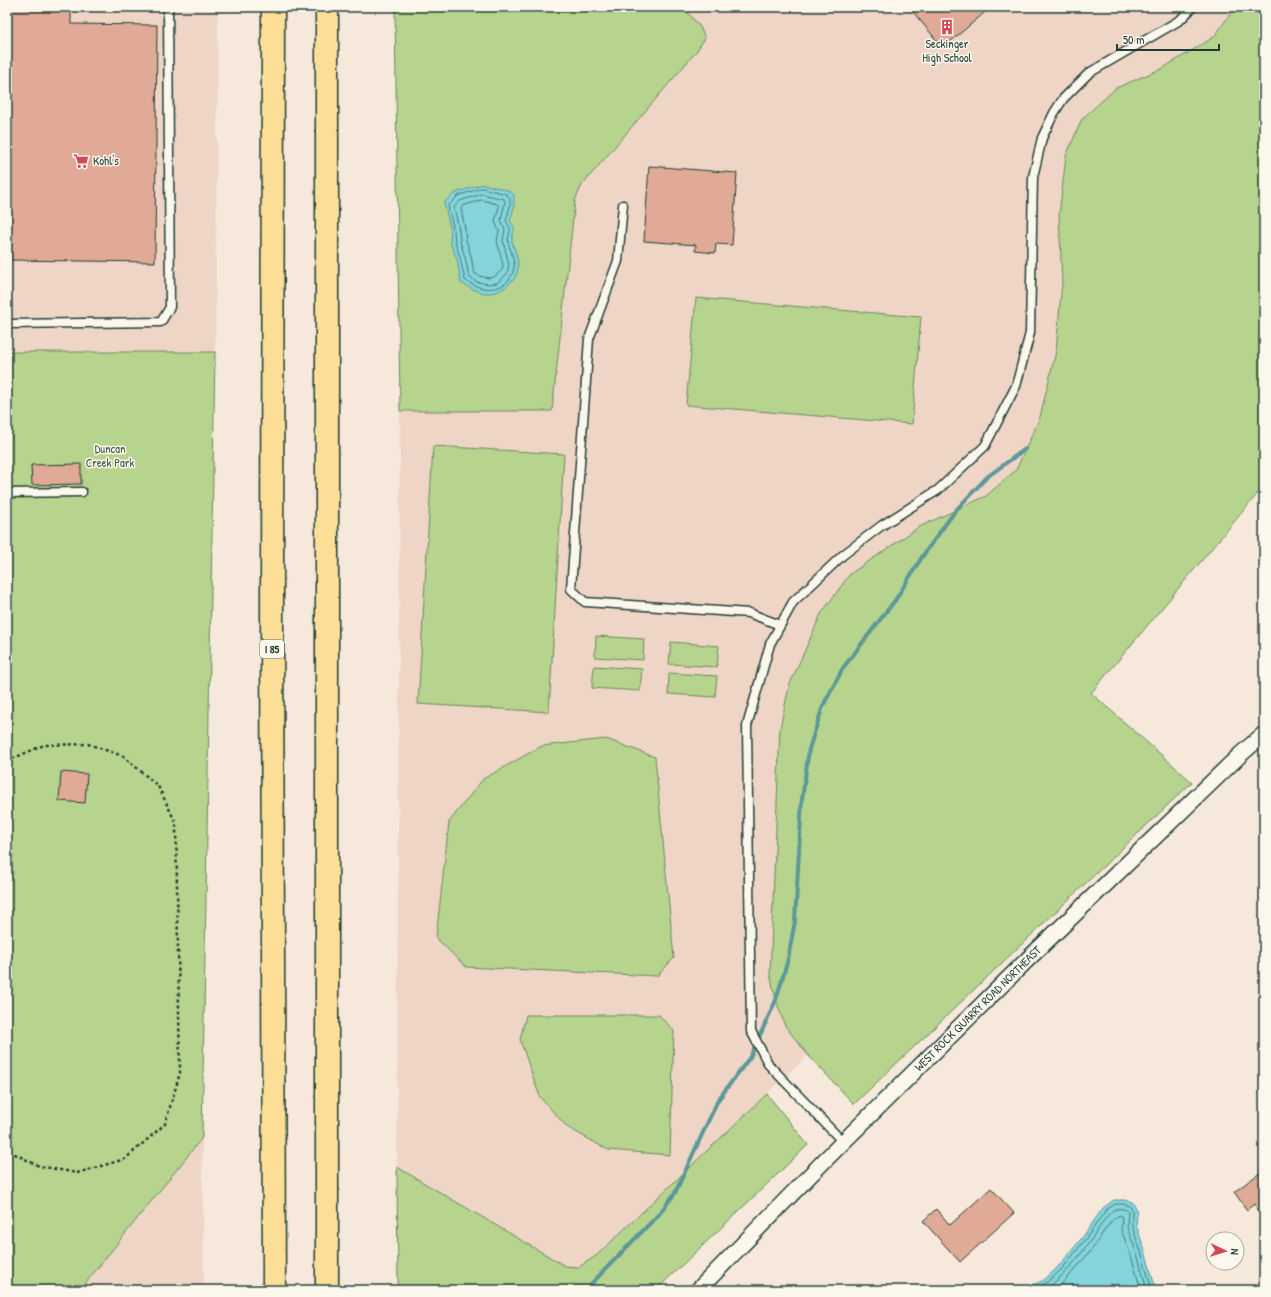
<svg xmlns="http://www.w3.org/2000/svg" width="1271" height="1297" font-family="'Patrick Hand',sans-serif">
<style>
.built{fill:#efd5c6}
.green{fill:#b6d48d;stroke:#6a8860}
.water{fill:#83d4db;stroke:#5b9898}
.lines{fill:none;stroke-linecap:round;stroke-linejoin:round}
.shore{stroke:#477977;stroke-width:1}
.stream{stroke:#5b9898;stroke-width:4}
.building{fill:#e0aa96;stroke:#1f3d34}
.service-casing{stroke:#1f3d34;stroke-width:11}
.minor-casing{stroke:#1f3d34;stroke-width:18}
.motorway-casing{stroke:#1f3d34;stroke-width:25}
.path{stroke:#1f3d34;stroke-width:2.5;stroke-dasharray:3 3;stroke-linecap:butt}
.service{stroke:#fbf7ec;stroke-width:8}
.minor{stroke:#fbf7ec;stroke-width:15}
.motorway{stroke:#fcde96;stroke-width:22}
.labels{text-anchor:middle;stroke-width:3;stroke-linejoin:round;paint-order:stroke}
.shield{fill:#fbf7ec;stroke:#61756b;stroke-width:1}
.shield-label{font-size:11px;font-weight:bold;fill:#1f3d34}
.poi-label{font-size:12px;fill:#1f3d34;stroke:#fbf7ec}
.park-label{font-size:12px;fill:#3d5b46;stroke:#fbf7ec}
.street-label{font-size:12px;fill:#1f3d34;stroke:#fbf7ec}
</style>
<rect width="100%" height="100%" fill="#f6e8db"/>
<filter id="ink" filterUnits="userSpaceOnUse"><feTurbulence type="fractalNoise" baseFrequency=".025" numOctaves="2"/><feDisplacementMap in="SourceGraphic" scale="8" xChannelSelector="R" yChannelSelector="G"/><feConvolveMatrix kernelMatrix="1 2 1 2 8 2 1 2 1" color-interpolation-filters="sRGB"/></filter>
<g filter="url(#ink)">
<g class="built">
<path d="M7,7H218L215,352H7Z"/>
<path d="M683,7H1235L1214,37L1163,68L1116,88L1082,119L1066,156L1059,215L1062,282L1056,351L1040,417L1016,470L986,496L919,527L821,614L789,686L780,728L785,1026L808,1055L597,1255L579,1267H566L397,1167L400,411H552L575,200L582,185L696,52L705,38L700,27Z"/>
<path d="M202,1138L204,1290H80Z"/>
</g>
<g class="green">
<path d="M395,7H683L700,27L705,38L696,52L582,185L575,200L552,411H400Z"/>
<path d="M1235,7H1264V486L1091,693L1192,782L854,1104L808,1055L785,1026L776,1000L770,974L780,728L789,686L821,614L850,574L919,527L986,496L1016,470L1040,417L1056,351L1062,282L1059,215L1066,156L1082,119L1116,88L1163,68L1214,37Z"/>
<path d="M696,298L921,317L912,424L686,405Z"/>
<path d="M7,352H215L202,1138L80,1290H7Z"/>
<path d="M433,446L564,454L549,712L418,704Z"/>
<path d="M596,636L644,639L643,660L595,657Z"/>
<path d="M671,642L719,646L717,667L669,664Z"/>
<path d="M594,666L642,669L640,691L592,688Z"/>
<path d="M669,673L717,676L715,697L668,694Z"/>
<path d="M606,739L655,757L674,958L657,976L466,967L436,938L449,822L483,779L542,746Z"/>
<path d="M526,1015H659L674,1031L670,1155L608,1150L567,1127L540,1097L520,1040Z"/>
<path d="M767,1094L808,1145L656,1290H398L397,1167L565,1266L579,1267L597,1255Z"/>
</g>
<g class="water">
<path d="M483,184L507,190L514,195V207L510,221C519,232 511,231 512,241C514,249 518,257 518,265C518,273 515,279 509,284C492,299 479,293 461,283L457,259L450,242L451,231L444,203L455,193Z"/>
<path d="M1114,1200H1124L1132,1202L1136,1208L1137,1215L1136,1225L1146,1254L1156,1290H1022L1044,1280L1058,1267L1082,1238L1103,1208Z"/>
</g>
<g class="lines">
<g class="shore">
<path d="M482,188L506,194L510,198V206L506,221L510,228C511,232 508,236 508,240C509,249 515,258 514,268C509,293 482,293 465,280L460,258L455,241L454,231L448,206L458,196Z"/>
<path d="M482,194L504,199L505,201L501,221L505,230L503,240L509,265L507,274L497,283L488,284L477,282L469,277L465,257L460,241L459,230L454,207L460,201Z"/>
<path d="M482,200L497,204L499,206L495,222L499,231L497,241L503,265L502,270L494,277L489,278L479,276L474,273L471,256L466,240L465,229L461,209L463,206Z"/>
<path d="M1032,1290L1046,1283L1061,1270L1085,1240L1106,1210L1115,1204H1123L1130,1206L1132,1210V1226L1142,1255L1152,1290"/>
<path d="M1043,1290C1062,1281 1084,1250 1096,1233C1101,1225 1107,1213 1116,1209C1120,1208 1125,1209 1128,1211L1127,1227L1138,1257L1147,1290"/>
<path d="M1055,1290C1069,1277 1081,1263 1093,1248C1100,1239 1109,1219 1120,1215L1122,1217L1121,1229L1132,1259L1141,1290"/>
</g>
<path class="stream" d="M588,1290L593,1282L659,1214L675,1193L718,1100L750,1057L776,1000L788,959L795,921L802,799L809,749L823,706L843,668L896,599L922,557L955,511L987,477L1025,449"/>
</g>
<g class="building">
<path d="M7,7H71V24L157,25L155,262L7,260Z"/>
<path d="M909,7H991L943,48Z"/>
<path d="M649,166L737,173L732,245L716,244L715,253L695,251L696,245L644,241Z"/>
<path d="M81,464V484L32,485L31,465Z"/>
<path d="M61,772L87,774L85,803L59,801Z"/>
<path d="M1264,1170V1219L1254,1204L1247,1210L1234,1192Z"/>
<path d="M991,1188L1014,1213L960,1262L923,1221L936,1209L950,1225Z"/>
</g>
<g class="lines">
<g class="service-casing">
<g id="service">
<path d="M623,205L618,261L589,339L571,589L585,602L749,613L780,625"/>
<path d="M7,324L161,322L170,307L168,7"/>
<path d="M7,493L82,492"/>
<path d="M843,1142L769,1065L751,1031L747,726L770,644L793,602L843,555L881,526L938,490L985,446L1016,386L1030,333L1033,177L1042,138L1054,113L1063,99L1089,73L1180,20L1193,7"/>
</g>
</g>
<g class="minor-casing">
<g id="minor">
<path id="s1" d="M698,1290L824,1161L1027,960L1241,754L1264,734"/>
</g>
</g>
<g class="motorway-casing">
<g id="motorway">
<path d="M273,7L272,611L274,1290"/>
<path d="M327,7V1290"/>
</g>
</g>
<path class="path" d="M7,761L44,745L88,744L123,756L158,786L176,823L180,1073L165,1124L125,1159L77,1173L39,1166L7,1150"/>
<use href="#service" class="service"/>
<use href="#minor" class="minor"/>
<use href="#motorway" class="motorway"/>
</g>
</g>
<defs>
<g id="building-bare" transform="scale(1.2)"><path d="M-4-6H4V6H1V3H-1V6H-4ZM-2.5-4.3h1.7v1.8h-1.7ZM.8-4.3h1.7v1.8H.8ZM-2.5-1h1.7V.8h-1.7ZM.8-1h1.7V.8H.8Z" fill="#d1495b" stroke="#fbf7ec" stroke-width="2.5" paint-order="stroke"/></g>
<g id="supermarket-bare" transform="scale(1.2)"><path d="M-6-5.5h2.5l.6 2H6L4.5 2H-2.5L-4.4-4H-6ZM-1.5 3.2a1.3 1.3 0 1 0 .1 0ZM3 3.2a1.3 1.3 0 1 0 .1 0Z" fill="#d1495b" stroke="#fbf7ec" stroke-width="2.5" paint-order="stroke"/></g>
</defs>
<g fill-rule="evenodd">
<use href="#building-bare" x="947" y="27"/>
<use href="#supermarket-bare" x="81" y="161"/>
</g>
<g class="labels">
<rect class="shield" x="260" y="640" width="24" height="18" rx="3"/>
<g class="shield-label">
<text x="272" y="653">I 85</text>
</g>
<g class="poi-label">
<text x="947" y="48">Seckinger<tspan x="947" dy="14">High School</tspan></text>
<text x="93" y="165" text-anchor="start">Kohl's</text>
</g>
<g class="park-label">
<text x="110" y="453">Duncan<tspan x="110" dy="14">Creek Park</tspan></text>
</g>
<g class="street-label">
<text dy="4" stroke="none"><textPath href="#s1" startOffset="397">WEST ROCK QUARRY ROAD NORTHEAST</textPath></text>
</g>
</g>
<rect width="1271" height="1297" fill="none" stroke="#fbf7ec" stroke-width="24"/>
<rect x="12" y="12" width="1247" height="1273" fill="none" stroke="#1f3d34" stroke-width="1.5" filter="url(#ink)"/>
<g transform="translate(1225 1251) rotate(94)"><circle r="19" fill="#fbf7ec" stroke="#a3ada2"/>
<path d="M0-3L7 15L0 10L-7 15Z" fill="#d1495b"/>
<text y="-6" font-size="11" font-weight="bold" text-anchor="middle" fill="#1f3d34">N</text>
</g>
<path d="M1117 44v6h102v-6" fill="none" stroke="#1f3d34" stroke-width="2"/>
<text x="1123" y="44" font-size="12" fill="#1f3d34" stroke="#fbf7ec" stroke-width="3" paint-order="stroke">50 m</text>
</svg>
